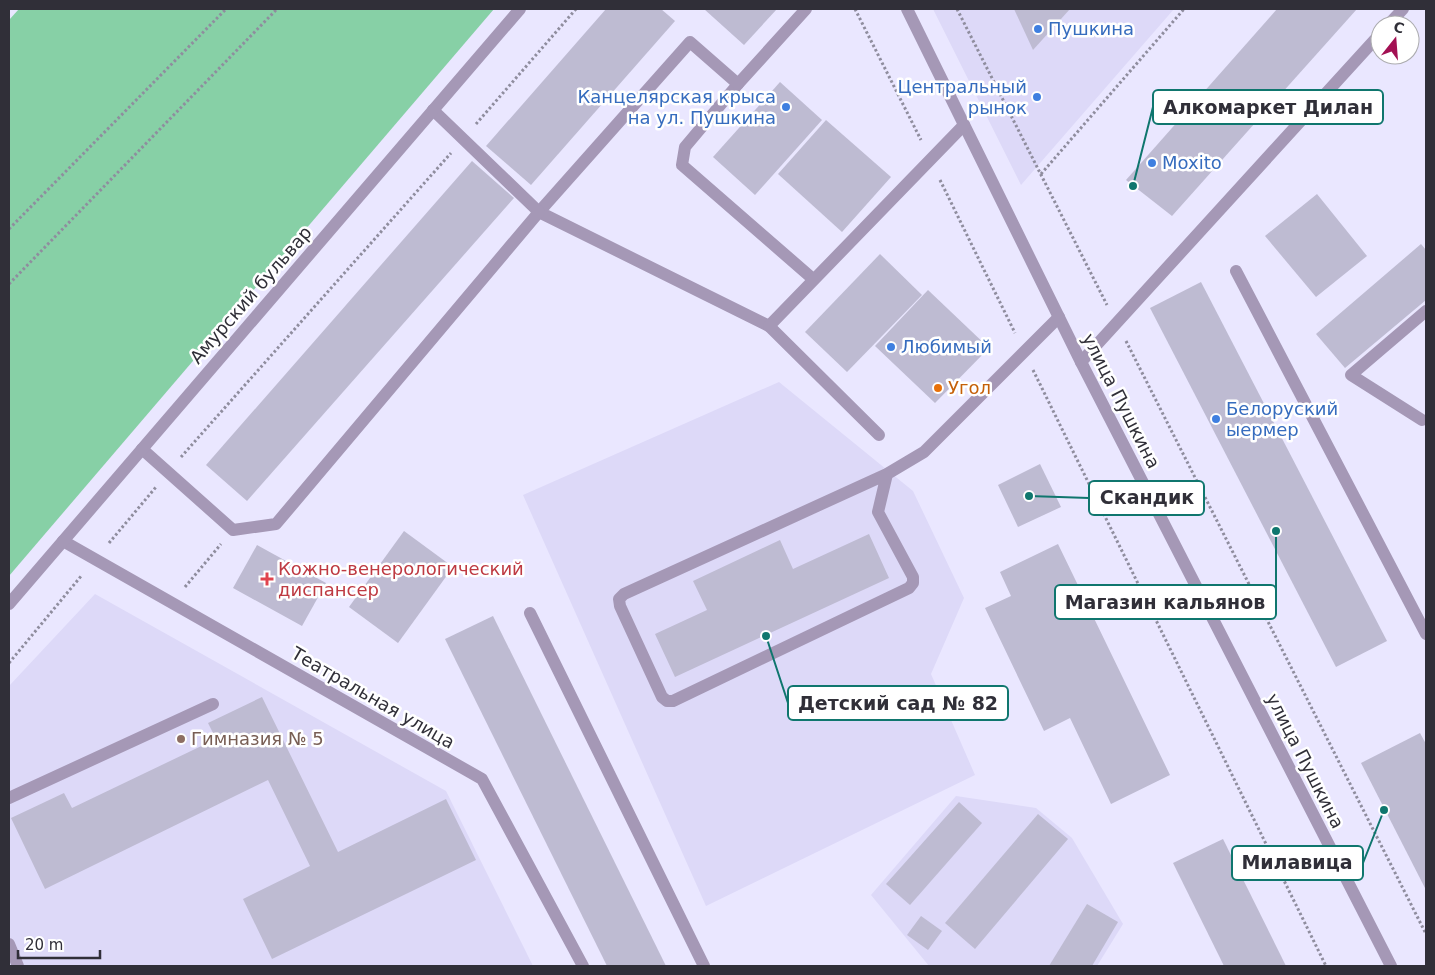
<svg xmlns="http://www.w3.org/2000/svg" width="1435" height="975" font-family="'DejaVu Sans',sans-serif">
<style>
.built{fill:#ddd9f8}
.green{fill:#87d0a6}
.building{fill:#bebbd2}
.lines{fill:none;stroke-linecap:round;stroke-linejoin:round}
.path{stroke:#8f8d9e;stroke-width:3;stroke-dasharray:2.5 2.5;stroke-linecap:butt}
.minor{stroke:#a598b6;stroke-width:12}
.shop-dot{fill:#3f7fe0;stroke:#fff;stroke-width:2}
.food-dot{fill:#e8710a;stroke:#fff;stroke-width:2}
.health-dot{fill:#e0444e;stroke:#fff;stroke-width:2}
.education-dot{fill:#8d6e63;stroke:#fff;stroke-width:2}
.labels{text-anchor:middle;stroke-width:5;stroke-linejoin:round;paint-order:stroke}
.shop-label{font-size:18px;fill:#366cbe;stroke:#fff;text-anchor:start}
.street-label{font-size:18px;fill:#302f38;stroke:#fff}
.food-label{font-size:18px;fill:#c56008;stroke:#fff;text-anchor:start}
.health-label{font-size:18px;fill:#be3a42;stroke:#fff;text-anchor:start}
.education-label{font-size:18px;fill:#785e54;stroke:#fff;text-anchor:start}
.leader{fill:none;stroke:#0f766e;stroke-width:2}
.callout-dot{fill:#0f766e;stroke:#fff;stroke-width:2}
.callout{fill:#fff;stroke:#0f766e;stroke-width:2}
.callout-label{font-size:19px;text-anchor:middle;font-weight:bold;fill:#302f38}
</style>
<rect width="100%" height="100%" fill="#eae7ff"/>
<g class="built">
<path d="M933,9H1174L1021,185Z"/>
<path d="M779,382L913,491L964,598L931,674L975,775L706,906L523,495Z"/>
<path d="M95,594L446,791L533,966H9V686Z"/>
<path d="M956,796L1036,808L1072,838L1123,924L1097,966H929L871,895Z"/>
</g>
<path class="green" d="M19,9H494L9,576V20Z"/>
<g class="building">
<path d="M606,9H661L675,21L531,185L486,146Z"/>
<path d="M704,9H777L744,45Z"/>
<path d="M1014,9H1070L1033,50Z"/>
<path d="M1277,9H1357L1172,216L1126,180Z"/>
<path d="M780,82L822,120L755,195L713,157Z"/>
<path d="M826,120L891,177L842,232L778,174Z"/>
<path d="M472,161L514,198L247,501L206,465Z"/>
<path d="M1317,194L1367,256L1316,297L1265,236Z"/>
<path d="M1421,244L1426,250V300L1345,368L1316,334Z"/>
<path d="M880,254L922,295L847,372L805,332Z"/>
<path d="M1201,282L1387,641L1336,667L1150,308Z"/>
<path d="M928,290L989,348L935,403L875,346Z"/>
<path d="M1040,464L1061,507L1018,527L998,485Z"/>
<path d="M404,531L453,567L398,643L349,607Z"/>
<path d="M869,534L889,578L675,677L655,634L707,610L693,581L780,540L793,569Z"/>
<path d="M1058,544L1170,775L1111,804L1070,718L1044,731L985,608L1011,596L1000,572Z"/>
<path d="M257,545L326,583L302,626L233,588Z"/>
<path d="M493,616L666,966H607L445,639Z"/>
<path d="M262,697L338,852L446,799L476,860L272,959L243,899L310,866L268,780L45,889L11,818L64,793L72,808L216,739L208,723Z"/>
<path d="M1420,733L1426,744V890L1361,763Z"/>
<path d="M959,802L982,823L910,905L886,884Z"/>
<path d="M1038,814L1068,839L975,949L945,923Z"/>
<path d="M1223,839L1286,966H1224L1173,863Z"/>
<path d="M1087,904L1118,922L1092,966H1049Z"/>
<path d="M921,916L942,931L928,950L907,935Z"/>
</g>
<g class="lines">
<g class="path">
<path d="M855,9L921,140"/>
<path d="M957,9L1107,305"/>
<path d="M476,124L576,9"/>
<path d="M1041,174L1184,9"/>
<path d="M940,180L1015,333"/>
<path d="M9,229L226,9"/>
<path d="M9,284L277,9"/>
<path d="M1126,341L1426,934"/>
<path d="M1033,370L1326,966"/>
<path d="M181,457L451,153"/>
<path d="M109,543L156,487"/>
<path d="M185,587L221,544"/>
<path d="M9,663L82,575"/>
</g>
<g class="minor">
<path d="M806,9L738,84L685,147L682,165L813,279"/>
<path d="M907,9L1081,362L1391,966"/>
<path d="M1388,25L1403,9"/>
<path d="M738,84L690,42L539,212L769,326"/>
<path d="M1236,271L1426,634"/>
<path d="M1081,362L1380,34"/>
<path d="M1422,420L1351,375L1426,311"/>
<path d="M879,435L769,326L964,125"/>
<path d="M142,449L233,530L276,524L539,212L433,110"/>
<path d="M887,474L878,512L913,577V583L909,588L673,701H667L662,697L620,606L619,599L624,594L887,474L924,452L1059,317"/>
<path d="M63,541L482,779L583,966"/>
<path d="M9,604L520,9"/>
<path d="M530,613L704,966"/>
<path d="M9,798L213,704"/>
<path d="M9,944L18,966"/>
</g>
</g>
<g class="shop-dot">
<circle cx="1038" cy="29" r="5"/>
<circle cx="1037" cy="97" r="5"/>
<circle cx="786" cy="107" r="5"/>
<circle cx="1152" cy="163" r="5"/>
<circle cx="891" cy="347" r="5"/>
<circle cx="1216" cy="419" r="5"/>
</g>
<circle class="food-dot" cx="938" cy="388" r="5"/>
<path class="health-dot" d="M264.5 571.5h5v5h5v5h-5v5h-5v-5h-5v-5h5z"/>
<circle class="education-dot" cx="181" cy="739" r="5"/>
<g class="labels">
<g class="shop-label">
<text x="1048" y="35">Пушкина</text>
<text x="1027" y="93" text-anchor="end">Центральный<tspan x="1027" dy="21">рынок</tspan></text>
<text x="776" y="103" text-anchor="end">Канцелярская крыса<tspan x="776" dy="21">на ул. Пушкина</tspan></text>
<text x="1162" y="169">Moxito</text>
<text x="901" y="353">Любимый</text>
<text x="1226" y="415">Белоруский<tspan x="1226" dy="21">ыермер</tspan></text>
</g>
<g class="street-label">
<text transform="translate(251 295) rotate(-49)" y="6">Амурский бульвар</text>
<text transform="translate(1121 401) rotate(63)" y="6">улица Пушкина</text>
<text transform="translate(373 698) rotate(30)" y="6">Театральная улица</text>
<text transform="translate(1305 761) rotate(63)" y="6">улица Пушкина</text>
</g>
<g class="food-label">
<text x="948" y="394">Угол</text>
</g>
<g class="health-label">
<text x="278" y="575">Кожно-венерологический<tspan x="278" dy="21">диспансер</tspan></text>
</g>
<g class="education-label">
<text x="191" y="745">Гимназия № 5</text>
</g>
</g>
<path class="leader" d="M1133 186L1153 107M1029 496L1089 498M1276 531L1276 602M766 636L788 703M1384 810L1363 863"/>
<g class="callout-dot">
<circle cx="1133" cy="186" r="5"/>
<circle cx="1029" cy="496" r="5"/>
<circle cx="1276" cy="531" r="5"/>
<circle cx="766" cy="636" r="5"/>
<circle cx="1384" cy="810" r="5"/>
</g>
<g class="callout">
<rect x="1153" y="90" width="230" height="34" rx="5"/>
<rect x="1089" y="481" width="115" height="34" rx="5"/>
<rect x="1055" y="585" width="221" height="34" rx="5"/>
<rect x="788" y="686" width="220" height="34" rx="5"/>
<rect x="1232" y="846" width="131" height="34" rx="5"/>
</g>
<g class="callout-label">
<text x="1268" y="114">Алкомаркет Дилан</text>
<text x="1147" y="504">Скандик</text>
<text x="1165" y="609">Магазин кальянов</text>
<text x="898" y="710">Детский сад № 82</text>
<text x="1297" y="869">Милавица</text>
</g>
<rect width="1435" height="975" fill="none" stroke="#302f38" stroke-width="20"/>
<g transform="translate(1395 40) rotate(17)"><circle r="24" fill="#ffffff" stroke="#acacaf"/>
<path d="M0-4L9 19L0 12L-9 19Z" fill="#a31053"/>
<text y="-8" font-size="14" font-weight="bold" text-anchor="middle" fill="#302f38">С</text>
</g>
<path d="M18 950v8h82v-8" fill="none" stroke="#302f38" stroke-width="2.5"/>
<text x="25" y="950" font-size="15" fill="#302f38" stroke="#ffffff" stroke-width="4" paint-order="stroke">20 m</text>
</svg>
